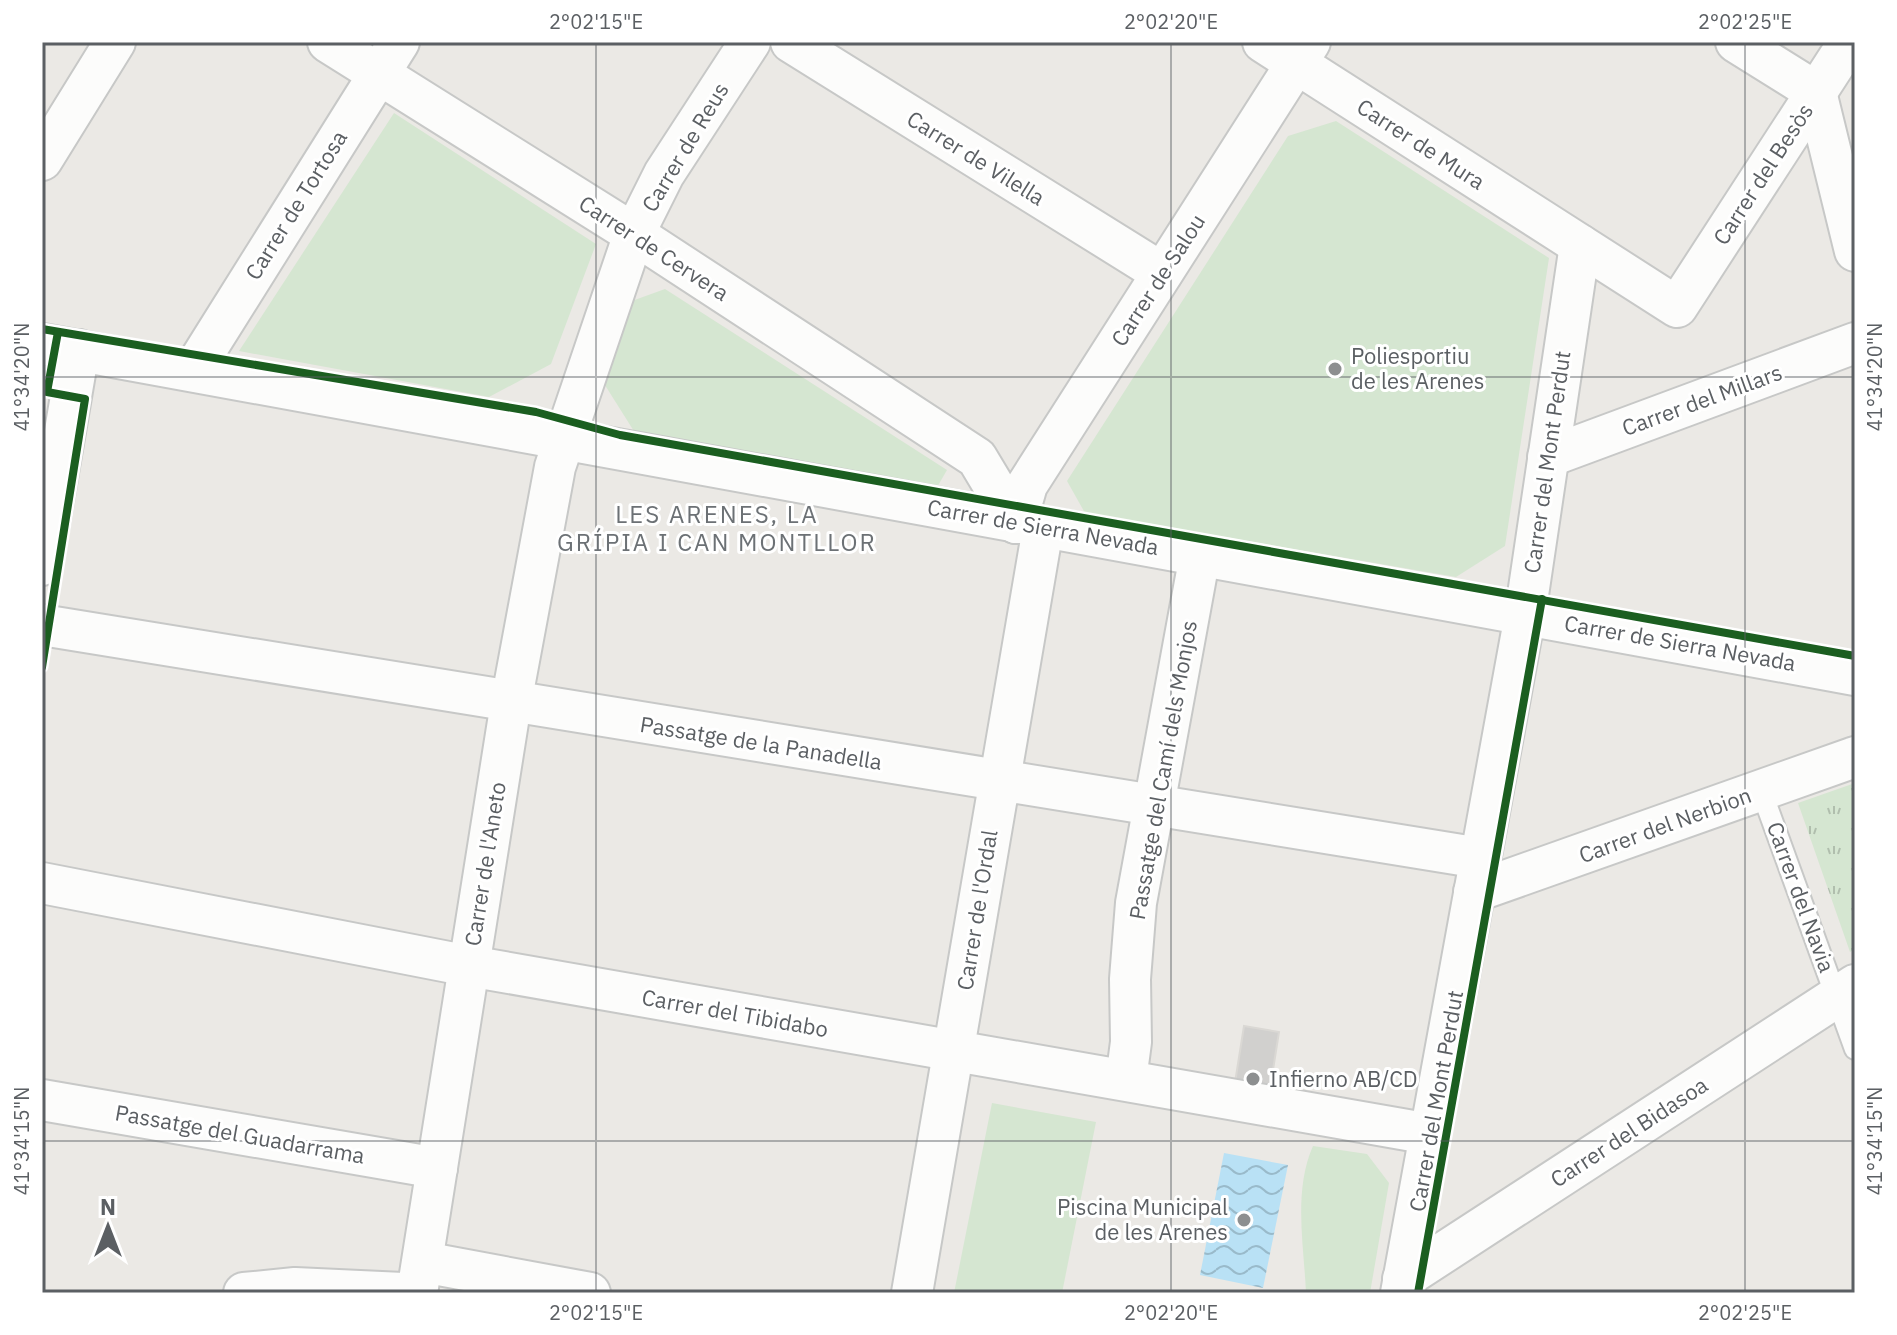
<svg xmlns="http://www.w3.org/2000/svg" width="1897" height="1335" font-family="'IBM Plex Sans',sans-serif">
<style>
.grass{fill:#d5e6d1}
.park{fill:url(#park-tufts)}
.water{fill:url(#water-waves)}
.building{fill:#d1d0ce;stroke:#dad8d4;stroke-width:2}
.lines{fill:none;stroke-linecap:round;stroke-linejoin:round}
.service-casing{stroke:#c7c8c7;stroke-width:24}
.minor-casing{stroke:#c7c8c7;stroke-width:44}
.service{stroke:#fcfcfb;stroke-width:20}
.minor{stroke:#fcfcfb;stroke-width:40}
.cycleway-casing{stroke:#fff;stroke-width:13}
.cycleway{stroke:#1b5e20;stroke-width:8}
.ticks{fill:none;stroke:#5b5f63;stroke-width:2;stroke-opacity:0.45}
.poi-dot{fill:#8d8f90;stroke:#fff;stroke-width:3}
.labels{text-anchor:middle;stroke-width:6;stroke-linejoin:round;paint-order:stroke}
.street-label{font-size:22px;fill:#5b5f63;stroke:#fff}
.poi-label{font-size:22px;fill:#5b5f63;stroke:#fff;text-anchor:start}
.neighbourhood-label{font-size:24px;letter-spacing:2px;fill:#6c7175;stroke:#fff}
.neatline{fill:none;stroke:#5b5f63;stroke-width:3}
.ticks-label{font-size:20px;text-anchor:middle;fill:#5b5f63}
</style>
<defs>
<pattern id="park-tufts" width="24" height="20" patternUnits="userSpaceOnUse" patternTransform="scale(2)"><rect width="24" height="20" fill="#d5e6d1"/><path d="M3 7l-1-3M5 7V3M7 7l1-3M15 17l-1-3M17 17v-4M19 17l1-3" fill="none" stroke="#b0bead"/></pattern>
<pattern id="water-waves" width="16" height="10" patternUnits="userSpaceOnUse" patternTransform="scale(2)"><rect width="16" height="10" fill="#b9e1f5"/><path d="M0 5q4-4 8 0t8 0" fill="none" stroke="#99baca"/></pattern>
</defs>
<rect width="100%" height="100%" fill="#ebe9e5"/>
<g class="grass">
<path d="M394,113L596,244L551,364L489,397L239,351Z"/>
<path d="M1336,121L1549,258L1505,546L1456,577L1085,513L1067,481L1288,136Z"/>
<path d="M665,289L947,470L936,489L637,436L603,382L629,302Z"/>
<path d="M992,1103L1096,1122L1062,1293H954Z"/>
<path d="M1313,1146L1367,1154L1389,1183L1370,1293H1306C1304,1246 1293,1191 1313,1146Z"/>
</g>
<path class="park" d="M1855,783V949L1850,952L1798,803Z"/>
<path class="water" d="M1224,1153L1288,1165L1263,1288L1200,1275Z"/>
<path class="building" d="M1244,1026L1279,1032L1269,1095L1234,1089Z"/>
<g class="lines">
<g class="service-casing">
<path id="service" d="M1761,790L1855,1049"/>
</g>
<g class="minor-casing">
<g id="minor">
<path d="M328,42L634,234L977,458L1016,523"/>
<path d="M791,42L1162,273"/>
<path d="M1263,42L1677,307L1849,42"/>
<path d="M1736,42L1816,92L1855,251"/>
<path d="M42,160L115,42"/>
<path d="M42,344L1855,675"/>
<path d="M194,369L399,42"/>
<path d="M1548,457L1855,343"/>
<path d="M1016,523L1027,485L1310,42"/>
<path d="M42,565L79,350"/>
<path d="M42,625L1480,858"/>
<path d="M42,883L469,966L1430,1134"/>
<path d="M1474,892L1855,757"/>
<path d="M1126,1080L1131,1042L1130,979L1136,903L1200,555"/>
<path d="M42,1100L437,1168"/>
<path d="M423,1262L590,1293"/>
<path d="M1403,1279L1855,985"/>
<path d="M244,1293L295,1288L403,1293"/>
<path d="M417,1293L511,703L555,467L634,234L664,174L750,42"/>
<path d="M912,1293L1043,528"/>
<path d="M1401,1293L1525,615L1580,245"/>
</g>
</g>
<use href="#service" class="service"/>
<use href="#minor" class="minor"/>
<g class="cycleway-casing">
<g id="cycleway">
<path d="M42,329L536,412L620,435L1855,656"/>
<path d="M42,667L85,399L47,392L58,332"/>
<path d="M1418,1293L1542,599"/>
</g>
</g>
<use href="#cycleway" class="cycleway"/>
</g>
<path class="ticks" d="M596,42V1293M1171,42V1293M1745,42V1293M42,377H1855M42,1141H1855"/>
<g class="poi-dot">
<circle cx="1335" cy="369" r="8"/>
<circle cx="1253" cy="1079" r="8"/>
<circle cx="1244" cy="1220" r="8"/>
</g>
<g class="labels">
<g class="street-label">
<text transform="translate(1421 144) rotate(33)" y="8">Carrer de Mura</text>
<text transform="translate(685 147) rotate(-59)" y="8">Carrer de Reus</text>
<text transform="translate(976 158) rotate(32)" y="8">Carrer de Vilella</text>
<text transform="translate(1763 174) rotate(-57)" y="8">Carrer del Besòs</text>
<text transform="translate(296 205) rotate(-58)" y="8">Carrer de Tortosa</text>
<text transform="translate(654 248) rotate(33)" y="8">Carrer de Cervera</text>
<text transform="translate(1158 280) rotate(-57)" y="8">Carrer de Salou</text>
<text transform="translate(1702 400) rotate(-20)" y="8">Carrer del Millars</text>
<text transform="translate(1547 462) rotate(-82)" y="8">Carrer del Mont Perdut</text>
<text transform="translate(1043 527) rotate(10)" y="8">Carrer de Sierra Nevada</text>
<text transform="translate(1680 643) rotate(10)" y="8">Carrer de Sierra Nevada</text>
<text transform="translate(761 743) rotate(9)" y="8">Passatge de la Panadella</text>
<text transform="translate(1163 770) rotate(-80)" y="8">Passatge del Camí dels Monjos</text>
<text transform="translate(1665 825) rotate(-20)" y="8">Carrer del Nerbion</text>
<text transform="translate(485 864) rotate(-81)" y="8">Carrer de l'Aneto</text>
<text transform="translate(1801 897) rotate(70)" y="8">Carrer del Navia</text>
<text transform="translate(977 910) rotate(-81)" y="8">Carrer de l'Ordal</text>
<text transform="translate(735 1013) rotate(10)" y="8">Carrer del Tibidabo</text>
<text transform="translate(1436 1101) rotate(-80)" y="8">Carrer del Mont Perdut</text>
<text transform="translate(1629 1132) rotate(-33)" y="8">Carrer del Bidasoa</text>
<text transform="translate(240 1134) rotate(10)" y="8">Passatge del Guadarrama</text>
</g>
<g class="poi-label">
<text x="1351" y="364">Poliesportiu<tspan x="1351" dy="25">de les Arenes</tspan></text>
<text x="1269" y="1087">Infierno AB/CD</text>
<text x="1228" y="1215" text-anchor="end">Piscina Municipal<tspan x="1228" dy="25">de les Arenes</tspan></text>
</g>
<g class="neighbourhood-label">
<text x="717" y="523">LES ARENES, LA<tspan x="717" dy="28">GRÍPIA I CAN MONTLLOR</tspan></text>
</g>
</g>
<rect width="1897" height="1335" fill="none" stroke="#ffffff" stroke-width="88"/>
<g transform="translate(108 1227)" stroke="#ffffff" stroke-width="6" paint-order="stroke">
<path d="M0-6L14 30L0 20L-14 30Z" fill="#5b5f63"/>
<text y="-12" font-size="22" font-weight="bold" text-anchor="middle" fill="#5b5f63">N</text>
</g>
<rect x="44" y="44" width="1809" height="1247" class="neatline"/>
<g class="ticks-label">
<text x="596" y="29">2°02'15"E</text>
<text x="1171" y="29">2°02'20"E</text>
<text x="1745" y="29">2°02'25"E</text>
<text transform="translate(22 377) rotate(-90)" y="7">41°34'20"N</text>
<text transform="translate(1875 377) rotate(-90)" y="7">41°34'20"N</text>
<text transform="translate(22 1141) rotate(-90)" y="7">41°34'15"N</text>
<text transform="translate(1875 1141) rotate(-90)" y="7">41°34'15"N</text>
<text x="596" y="1320">2°02'15"E</text>
<text x="1171" y="1320">2°02'20"E</text>
<text x="1745" y="1320">2°02'25"E</text>
</g>
</svg>
